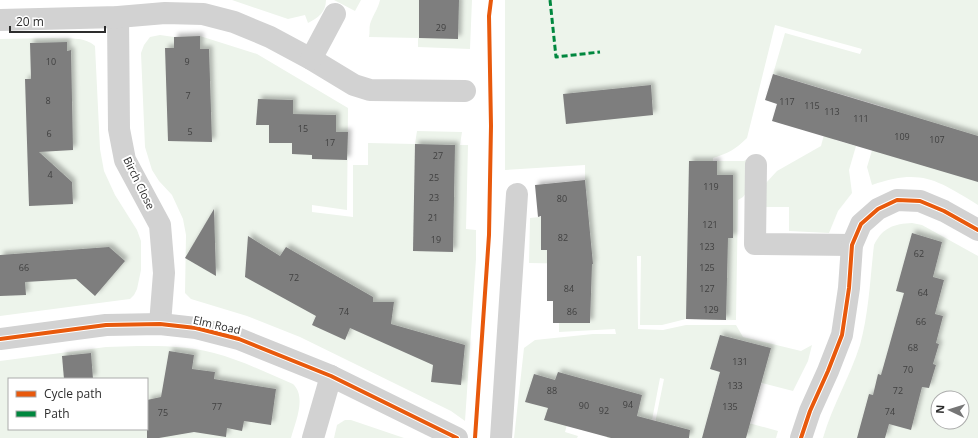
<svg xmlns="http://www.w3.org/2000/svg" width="978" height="438" font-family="'Open Sans',sans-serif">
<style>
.green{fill:#edf4eb;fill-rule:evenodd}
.building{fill:#7e7e7e;filter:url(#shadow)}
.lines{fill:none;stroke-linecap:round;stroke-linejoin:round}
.minor{stroke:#d2d2d2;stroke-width:22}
.quiet{stroke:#00873e;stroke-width:3;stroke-dasharray:6 3;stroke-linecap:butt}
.cycleway-casing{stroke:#fff;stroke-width:6}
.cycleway{stroke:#e8590c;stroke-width:4}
.labels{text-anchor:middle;stroke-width:4;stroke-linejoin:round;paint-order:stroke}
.number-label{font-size:9px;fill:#414141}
.street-label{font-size:11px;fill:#2d2d2d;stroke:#fff}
</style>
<defs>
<filter id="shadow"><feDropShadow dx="3.5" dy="-3.5" stdDeviation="2" flood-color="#0004"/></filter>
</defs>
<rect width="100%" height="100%" fill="#fff"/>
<g class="green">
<path d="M232,0H326C326,12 318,18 308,23L305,15L288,19Z"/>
<path d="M334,0H361L355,11Z"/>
<path d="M380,0H472L470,49L418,47V38L369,37C370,33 369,28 370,24C373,15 378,9 380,0Z"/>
<path d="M505,0H978V205C937,180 921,168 872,185L867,167L885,107L773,74L785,33L860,54L862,49L775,25L747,138C735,150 728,153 713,158V161H744L747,159L746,193L743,197L738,200L736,320L686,319L662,325H640L641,256H637L638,329L663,330L686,325H736L743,337L801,351L812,345L808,361L793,391L720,372L709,412L778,431L776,438H652L664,379L660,378L652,420L647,438H607L608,433L580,379L565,432L578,436L577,438H514L524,348L535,340L593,334H616L615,329L559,332V323H590L591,277L582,264L529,263L530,218L588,212L585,180V165L505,170Z"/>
<path d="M160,35L174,37L200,36L257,54L348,108L347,210L312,205V212L353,217V165H368V143L415,144L417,131L462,132L460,145H468L466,229L476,230V259L465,421L451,411L300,337L247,316L191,299L185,293L186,235L183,219L172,195L159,181L152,170L145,147L141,53L144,45L150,37Z"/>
<path d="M54,38C68,39 84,36 95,46L100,149L104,171L115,195L137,230L141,241V270L137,289L134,295L130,299L122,300L0,316V39Z"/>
<path d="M825,131L837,135L835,140L856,146L849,170L852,193L838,211L829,233L789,231V207H765L766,183L777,171L821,146Z"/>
<path d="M912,223L922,225L978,256V438H823C832,406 850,377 860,345C869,312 870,279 874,245C883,227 894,224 912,223ZM938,398H962V422H938Z"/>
<path d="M138,346C163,346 189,346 214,353C241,360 267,373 293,384C307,397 295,423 291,438H0V361L106,347ZM9,379H147V429H9Z"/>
<path d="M345,420H351L404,438H334L337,425Z"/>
</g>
<g class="building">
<path d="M419,0H459L458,39L419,38Z"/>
<path d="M200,36V49H209L212,142L168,141L165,48H174V37Z"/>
<path d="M67,42V51L71,50L73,150L39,152L72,182L73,204L29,206L25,79H31L30,43Z"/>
<path d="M773,74L978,136V182L772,121L777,104L765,100Z"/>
<path d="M651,85L653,115L566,124L563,94Z"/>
<path d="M258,99L293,100V114L336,115V132H348L347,160L312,159V155L292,154V143H269V125H256Z"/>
<path d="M415,144L455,145L453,252L413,251Z"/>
<path d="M689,161H717V175H733V238H728L726,320L686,319Z"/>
<path d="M585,180L593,264H592L590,323H553V301H547V250H541V216L538,217L535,185Z"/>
<path d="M214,209L216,276L185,258Z"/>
<path d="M912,233L942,242L933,277L944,280L935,314L943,316L936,343L939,344L933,364L936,365L929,388L922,387L911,430L889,424L885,438H857L869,394L873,395L878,374L881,375L904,293L896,291Z"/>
<path d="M248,236L280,256L286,247L373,297V302H394L391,324L465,345L461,385L431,382L433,365L350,328L345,340L312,325L316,316L245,277Z"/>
<path d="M109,247L125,261L95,296L76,279L25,282L26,295L0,296V255Z"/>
<path d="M720,335L771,348L746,438H702L720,372L710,369Z"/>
<path d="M169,351L194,355L192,369L215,372L214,379L276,389L271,425L244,421L242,431L227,428L226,437L194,432L159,438H147V400L161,397Z"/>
<path d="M91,353L93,379H64L62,356Z"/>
<path d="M558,372L642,395L637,416L690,430L689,438H611L544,420L548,408L525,402L534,374L555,380Z"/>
</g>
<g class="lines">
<g class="minor">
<path d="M118,17L119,129L125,160L160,225L164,273L160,324"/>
<path d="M0,20L118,17L165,13L203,14L234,22L270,37L311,59L354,85L370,90L465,91"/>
<path d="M311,59L335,14"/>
<path d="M756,165L755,244L852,245"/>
<path d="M0,339L106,325L160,324L196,328L239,339L331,376L457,438"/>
<path d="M313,438L331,376"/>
<path d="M501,438L517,194"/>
<path d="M801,438L810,411L828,371L842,335L849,288L852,245L861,224L878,209L897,200L920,201L944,211L978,230"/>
</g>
<path class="quiet" d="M550,0L556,57L600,52"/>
<g class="cycleway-casing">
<g id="cycleway">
<path d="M0,339L106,325L160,324L196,328L239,339L331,376L457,438"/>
<path d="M475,438L489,235L491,126L489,16L491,0"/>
<path d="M801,438L810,411L828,371L842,335L849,288L852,245L861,224L878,209L897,200L920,201L944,211L978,230"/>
</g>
</g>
<use href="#cycleway" class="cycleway"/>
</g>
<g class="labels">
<g class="number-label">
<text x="441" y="31">29</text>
<text x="51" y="65">10</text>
<text x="187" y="65">9</text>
<text x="188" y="99">7</text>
<text x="48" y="104">8</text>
<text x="787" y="105">117</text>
<text x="812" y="109">115</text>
<text x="832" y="115">113</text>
<text x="861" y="122">111</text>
<text x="303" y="132">15</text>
<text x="190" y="135">5</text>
<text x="49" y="137">6</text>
<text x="902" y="140">109</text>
<text x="937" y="143">107</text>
<text x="330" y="146">17</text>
<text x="438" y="159">27</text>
<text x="50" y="178">4</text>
<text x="434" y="181">25</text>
<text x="711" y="190">119</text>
<text x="434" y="201">23</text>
<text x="562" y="202">80</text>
<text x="433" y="221">21</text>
<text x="710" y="228">121</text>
<text x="563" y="241">82</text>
<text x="436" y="243">19</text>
<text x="707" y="250">123</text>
<text x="919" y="257">62</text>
<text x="24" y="271">66</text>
<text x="707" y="271">125</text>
<text x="294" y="281">72</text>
<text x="569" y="292">84</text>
<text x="707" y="292">127</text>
<text x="923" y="296">64</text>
<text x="711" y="313">129</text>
<text x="344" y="315">74</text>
<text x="572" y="315">86</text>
<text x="921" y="325">66</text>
<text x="913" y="351">68</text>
<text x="740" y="365">131</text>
<text x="908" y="373">70</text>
<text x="735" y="389">133</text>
<text x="552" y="394">88</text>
<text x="898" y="394">72</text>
<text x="628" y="408">94</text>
<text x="584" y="409">90</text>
<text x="217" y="410">77</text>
<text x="730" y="410">135</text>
<text x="604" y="414">92</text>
<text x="890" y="415">74</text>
<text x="163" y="416">75</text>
</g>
<g class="street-label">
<text transform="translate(139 183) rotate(64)" y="4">Birch Close</text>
<text transform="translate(217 325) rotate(13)" y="4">Elm Road</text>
</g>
</g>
<rect x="8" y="378" width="140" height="52" fill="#ffffff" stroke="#ababab"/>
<rect x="16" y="391" width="20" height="6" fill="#e8590c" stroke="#ababab"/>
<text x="44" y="398" font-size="12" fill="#2d2d2d">Cycle path</text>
<rect x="16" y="411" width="20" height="6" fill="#00873e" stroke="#ababab"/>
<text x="44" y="418" font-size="12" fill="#2d2d2d">Path</text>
<g transform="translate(950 410) rotate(274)"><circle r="19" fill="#ffffff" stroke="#ababab"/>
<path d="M0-3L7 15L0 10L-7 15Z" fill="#767676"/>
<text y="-6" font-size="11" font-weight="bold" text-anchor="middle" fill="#2d2d2d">N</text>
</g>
<path d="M10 26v6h95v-6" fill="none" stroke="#2d2d2d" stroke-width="2"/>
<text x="16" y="26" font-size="12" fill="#2d2d2d" stroke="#ffffff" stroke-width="3" paint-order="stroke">20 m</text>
</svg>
